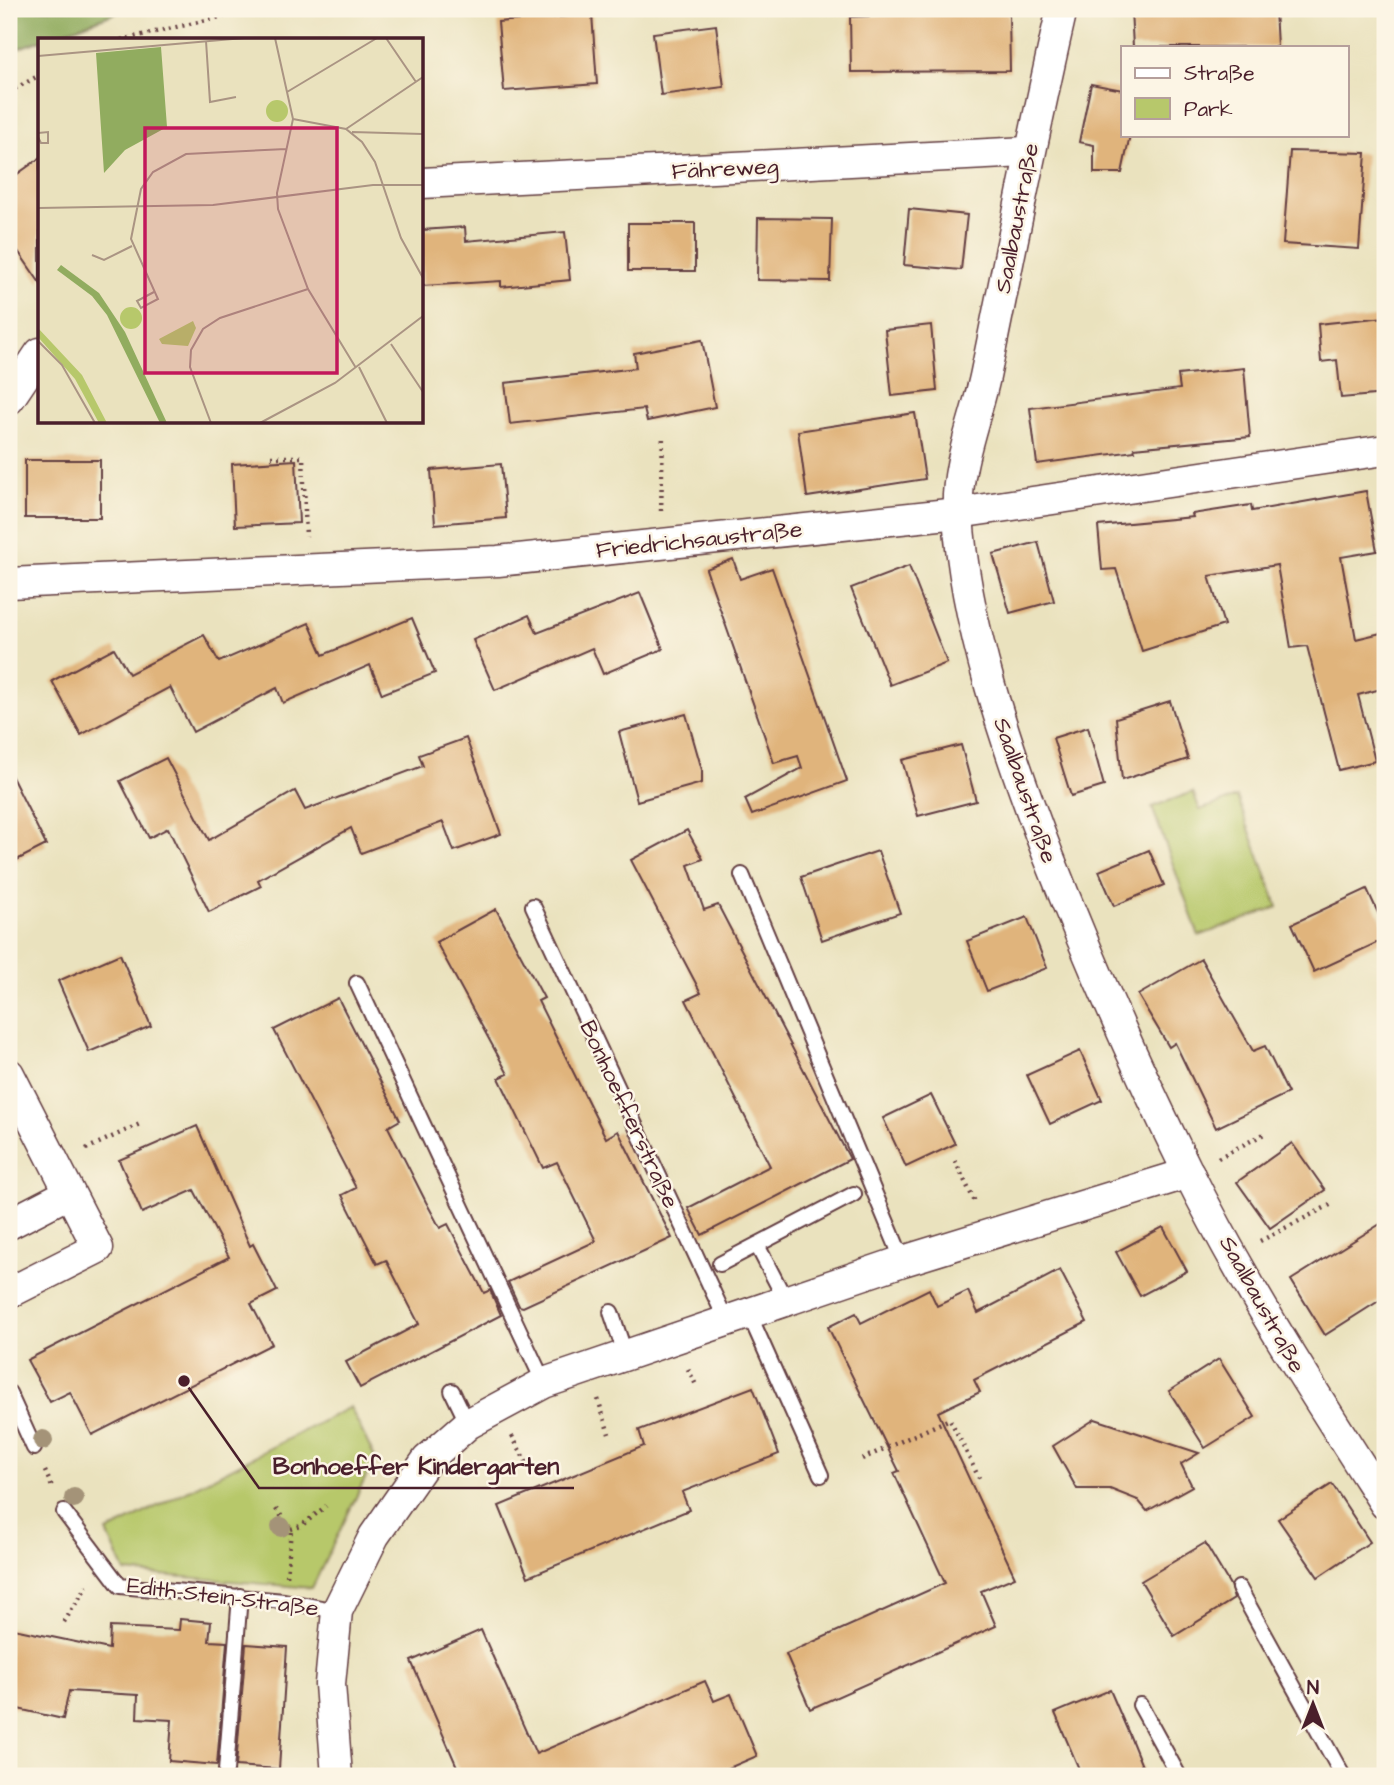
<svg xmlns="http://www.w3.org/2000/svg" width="1394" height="1785" font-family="'Architects Daughter',sans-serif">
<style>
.green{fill:#b7c86b;stroke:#80744b;stroke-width:2}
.forest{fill:#91ac5f;stroke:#6e6645;stroke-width:2}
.building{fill:#e0b47c}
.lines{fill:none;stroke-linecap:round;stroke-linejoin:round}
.lane-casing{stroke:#623c41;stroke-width:18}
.street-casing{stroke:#623c41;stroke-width:33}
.path{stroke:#623c41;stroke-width:4.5;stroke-dasharray:2 5;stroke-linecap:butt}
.lane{stroke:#fff;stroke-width:14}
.street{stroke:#fff;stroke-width:30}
.tree{fill:#a49378}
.labels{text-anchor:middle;stroke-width:5;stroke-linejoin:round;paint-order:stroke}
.street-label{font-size:23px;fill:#4a1f2b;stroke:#fcf5e5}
.inset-road{fill:none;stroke:#aa9483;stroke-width:2}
.view{fill:#c2185b;fill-opacity:0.15;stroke:#c2185b;stroke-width:3.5}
.inset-edge{fill:none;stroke:#4a1f2b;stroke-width:3.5}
.leader{fill:none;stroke:#4a1f2b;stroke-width:2.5}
.callout-dot{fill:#4a1f2b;stroke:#fcf5e5;stroke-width:2.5}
.callout-label{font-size:24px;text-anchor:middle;font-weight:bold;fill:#4a1f2b;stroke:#fcf5e5;stroke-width:5;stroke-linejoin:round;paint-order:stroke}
</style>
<rect width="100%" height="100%" fill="#fcf5e5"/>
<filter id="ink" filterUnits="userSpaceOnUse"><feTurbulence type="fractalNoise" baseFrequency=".0143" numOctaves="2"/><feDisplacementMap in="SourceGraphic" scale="14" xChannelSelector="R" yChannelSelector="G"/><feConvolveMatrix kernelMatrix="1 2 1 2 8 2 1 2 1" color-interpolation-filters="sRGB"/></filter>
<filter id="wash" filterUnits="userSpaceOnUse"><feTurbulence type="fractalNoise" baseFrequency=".00686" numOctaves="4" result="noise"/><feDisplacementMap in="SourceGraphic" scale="28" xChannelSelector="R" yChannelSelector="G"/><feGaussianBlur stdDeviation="1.57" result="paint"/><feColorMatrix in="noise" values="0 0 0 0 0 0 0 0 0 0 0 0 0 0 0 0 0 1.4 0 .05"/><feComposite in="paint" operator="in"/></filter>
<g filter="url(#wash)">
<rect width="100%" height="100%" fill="#eae2be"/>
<g class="green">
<path d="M1193,792L1200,810L1237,797L1278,907L1199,936L1152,807Z"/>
<path d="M350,1407L375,1458L312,1588L125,1572L107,1532Z"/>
</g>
<path class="forest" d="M9,9H127L19,48L9,55Z"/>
<g id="blocks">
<g class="building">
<path d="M1131,9H1275L1277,47H1133Z"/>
<path d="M933,13H1009L1010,71L851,72L850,17Z"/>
<path d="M592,14L597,84L504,91L498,22Z"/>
<path d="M716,25L724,87L661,95L653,33Z"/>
<path d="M1091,84L1123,90V135H1130L1122,173H1094V145L1079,142Z"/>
<path d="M1290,151L1366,153L1359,249L1283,244Z"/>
<path d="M40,158V283L9,238V180Z"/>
<path d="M909,209L967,215L961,270L904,265Z"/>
<path d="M758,218L832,219L830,281L757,280Z"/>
<rect x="628" y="223" width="67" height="48"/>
<path d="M465,227L466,241L565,232L570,280L501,287V281L422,286V230Z"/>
<path d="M1385,317V394L1341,398L1337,360L1321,362L1318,324Z"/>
<path d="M931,325L937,391L892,396L885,330Z"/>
<path d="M702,340L715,407L647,421L644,409L510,424L505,383L636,368L634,353Z"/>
<path d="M1244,368L1250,437L1134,448L1135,451L1037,464L1030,408L1180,389L1178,375Z"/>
<path d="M915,413L925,479L807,497L798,431Z"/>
<rect x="25" y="460" width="75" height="58"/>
<path d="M296,460L299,523L235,526L232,464Z"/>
<path d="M501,464L506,518L435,524L431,470Z"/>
<path d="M1366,491L1377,551L1341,557L1356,639L1385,632V688L1358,695L1375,761L1339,770L1307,646L1291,648L1277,565L1209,576L1224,625L1142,651L1116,569L1102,570L1098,526L1193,517L1192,514L1251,505L1252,511Z"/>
<path d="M1038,542L1054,601L1010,613L993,554Z"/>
<path d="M733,559L740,579L772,568L847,781L752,815L745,799L802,768L798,756L774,763L706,569Z"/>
<path d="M909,566L947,663L890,685L851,588Z"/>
<path d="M640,593L663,649L603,674L592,648L495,690L473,640L529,615L537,633Z"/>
<path d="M412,618L435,673L382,694L370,665L283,703L277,688L193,732L170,687L81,735L52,681L114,648L129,674L204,635L219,662L309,623L323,655Z"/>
<path d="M1170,701L1188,759L1122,780L1116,718Z"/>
<path d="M686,714L702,770V783L637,801L619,732Z"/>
<path d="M1088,727L1104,786L1071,796L1053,738Z"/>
<path d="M466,738L501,834L454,851L443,822L361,853L351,828L258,880L261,886L209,912L168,828L149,838L120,781L166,758L209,840L295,791L305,810L423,766L419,755Z"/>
<path d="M961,745L976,801L918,816L902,760Z"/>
<path d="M9,771L46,845L9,864Z"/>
<path d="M687,830L703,859L688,865L704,910L718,905L850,1159L702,1235L688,1208L770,1166L686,1000L701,993L631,860Z"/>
<path d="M1149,850L1164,885L1114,906L1099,871Z"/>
<path d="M878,851L900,913L822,940L801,877Z"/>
<path d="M1367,889L1385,928V939L1314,972L1292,924Z"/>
<path d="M496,909L544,998L538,1001L606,1138L618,1131L672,1238L523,1307L519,1306L508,1282L596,1241L557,1162L543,1168L499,1078L508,1074L436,942Z"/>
<path d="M1027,917L1047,968L987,991L967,941Z"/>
<path d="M120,954L151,1026L89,1052L58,981Z"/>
<path d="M1201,959L1253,1051L1265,1046L1288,1093L1216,1128L1175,1043L1169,1047L1138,995Z"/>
<path d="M338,998L400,1120L388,1127L426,1202L440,1228L448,1224L484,1293L490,1290L501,1315L360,1388L346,1362L419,1324L386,1260L377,1264L342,1195L356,1188L274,1030Z"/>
<path d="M1080,1051L1102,1100L1050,1124L1027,1075Z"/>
<path d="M931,1095L955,1144L906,1167L883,1118Z"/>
<path d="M197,1126L250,1246L253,1244L277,1291L251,1304L272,1344L92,1435L70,1392L50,1402L27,1360L229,1257L194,1190L142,1213L119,1160Z"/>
<path d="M1292,1143L1325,1190L1270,1228L1237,1182Z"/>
<path d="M1385,1221V1297L1325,1335L1291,1280Z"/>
<path d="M1163,1227L1187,1271L1140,1296L1116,1252Z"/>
<path d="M1060,1270L1087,1322L974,1380L980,1392L938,1412L1015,1577L981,1591L996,1626L810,1709L786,1654L945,1583L894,1473L899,1471L828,1327L856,1313L861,1323L929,1289L937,1306L968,1291L978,1313Z"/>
<path d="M1219,1359L1255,1417L1205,1448L1169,1391Z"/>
<path d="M753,1387L779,1454L682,1492L689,1510L528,1577L499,1506L644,1446L639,1430Z"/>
<path d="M1095,1419L1199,1453L1181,1464L1192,1486L1147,1511L1138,1500L1110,1489H1077L1053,1446Z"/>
<path d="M1332,1484L1370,1542L1318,1577L1278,1519Z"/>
<path d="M1205,1543L1230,1585L1234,1599L1174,1636L1141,1581Z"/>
<path d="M180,1619L211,1622L209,1641L227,1642L217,1765L169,1761L172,1720L137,1718L138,1695L69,1691L63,1719L9,1707V1628L109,1649L110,1627L179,1630Z"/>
<path d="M481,1630L536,1754L705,1681L714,1701L731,1694L757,1756L710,1776H461L411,1661Z"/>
<path d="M246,1644L287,1647L279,1769L236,1766Z"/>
<path d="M1110,1690L1129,1734L1146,1776H1082L1055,1713Z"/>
</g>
</g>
</g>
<g filter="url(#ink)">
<use href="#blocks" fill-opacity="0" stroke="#623c41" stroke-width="2"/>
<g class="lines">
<g class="lane-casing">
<g id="lane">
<path d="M742,875L903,1261"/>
<path d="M533,906L727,1322"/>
<path d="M357,983L544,1383"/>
<path d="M757,1245L786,1301"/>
<path d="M720,1264L854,1194"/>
<path d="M611,1312L626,1356"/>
<path d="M749,1314L821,1475"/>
<path d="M452,1391L468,1424"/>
<path d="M9,1393L34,1448"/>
<path d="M64,1512L120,1586L284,1601L337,1611"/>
<path d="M1239,1588L1343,1776"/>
<path d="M1140,1705L1179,1776"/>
<path d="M226,1771L240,1596"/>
</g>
</g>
<g class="street-casing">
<g id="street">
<path d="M1062,9C1034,129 1011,250 986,372C977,418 955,465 958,513C964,624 1008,751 1048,855C1090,962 1137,1069 1188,1172C1245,1287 1316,1396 1385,1504"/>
<path d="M422,183L1028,152"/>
<path d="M9,399L40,353"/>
<path d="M9,583L498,561L958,513L1385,450"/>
<path d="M9,1074L98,1248L9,1293"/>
<path d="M9,1224L69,1193"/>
<path d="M337,1776L330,1684L337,1611L374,1536L399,1500L427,1460L468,1424L544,1383L903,1261L1189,1173"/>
</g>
</g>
<g class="path">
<path d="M121,40L254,9"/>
<path d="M9,92L40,75"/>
<path d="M271,457H303L306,537"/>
<path d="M661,511L663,434"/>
<path d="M86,1149L142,1123"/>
<path d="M1218,1158L1264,1134"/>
<path d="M955,1161L976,1204"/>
<path d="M1260,1241L1334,1203"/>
<path d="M688,1369L696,1385"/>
<path d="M598,1399L609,1434"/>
<path d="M512,1436L531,1471"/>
<path d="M862,1459L950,1419L979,1478"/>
<path d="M45,1471L53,1489"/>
<path d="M276,1509L291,1529L287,1577"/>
<path d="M291,1529L301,1526L326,1506"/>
<path d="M64,1622L87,1586"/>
</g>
<use href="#lane" class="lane"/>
<use href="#street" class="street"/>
</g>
<g class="tree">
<circle cx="43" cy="1440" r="10"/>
<circle cx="74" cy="1498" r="10"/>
<circle cx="281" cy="1527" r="10"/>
</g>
</g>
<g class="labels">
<g class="street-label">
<text transform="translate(725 168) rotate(-3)" y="8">Fähreweg</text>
<text transform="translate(1016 218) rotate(-79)" y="8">Saalbaustraße</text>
<text transform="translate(699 539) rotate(-6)" y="8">Friedrichsaustraße</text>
<text transform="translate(1026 790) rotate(71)" y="8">Saalbaustraße</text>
<text transform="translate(630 1114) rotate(65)" y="8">Bonhoefferstraße</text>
<text transform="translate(1263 1304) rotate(61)" y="8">Saalbaustraße</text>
<text transform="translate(223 1596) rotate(7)" y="8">Edith-Stein-Straße</text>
</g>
</g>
<g transform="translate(38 38)">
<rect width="385" height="385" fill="#eae2be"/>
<path d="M228 73a11 11 0 1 1 22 0a11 11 0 1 1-22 0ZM82 280a11 11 0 1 1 22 0a11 11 0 1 1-22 0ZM155,283L158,290L150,308L124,306L121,301ZM0,290L44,337L69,385H61L37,341L0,299Z" fill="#b7c86b"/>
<path d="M123,9L129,89L87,112L66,135L58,15ZM23,227L61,255L87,294L129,385H122L69,277L54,258L19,232Z" fill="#91ac5f"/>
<path class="inset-road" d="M237,0L255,81L239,155L240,171L270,251L318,330M348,0L378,44M168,3L172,64L198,59M0,18L206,0M249,54L339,0M255,81L308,91L324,104L337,124L363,200L385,240M308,91L385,39M314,94L385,96M0,95L10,94V105H3L0,99M0,170L175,167L335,147H385M54,217L66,222L94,208M116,254L99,263L103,270L120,261L93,201L103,151L115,134L148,116L248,111M0,303L24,327L57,385M353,306L385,354M321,329L349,385M173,385L152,329L153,312L165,291L182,280L270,251M222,385L297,345L385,278"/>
<path class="view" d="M107,90H299V335H107Z"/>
<rect width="385" height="385" class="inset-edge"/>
</g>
<path class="leader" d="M184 1381L259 1488H574"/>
<circle class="callout-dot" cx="184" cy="1381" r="7"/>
<g class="callout-label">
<text x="416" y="1474">Bonhoeffer Kindergarten</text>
</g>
<rect width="1394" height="1785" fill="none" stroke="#fcf5e5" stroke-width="35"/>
<rect x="1121" y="46" width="228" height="91" fill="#fcf5e5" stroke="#b59f9b" stroke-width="2"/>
<rect x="1135" y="68" width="35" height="10" fill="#ffffff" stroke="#b59f9b" stroke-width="2"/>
<text x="1184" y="80" font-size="21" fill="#4a1f2b">Straße</text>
<rect x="1135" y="98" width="35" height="21" fill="#b7c86b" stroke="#b59f9b" stroke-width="2"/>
<text x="1184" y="116" font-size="21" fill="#4a1f2b">Park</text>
<g transform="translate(1313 1704)" stroke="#fcf5e5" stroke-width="5" paint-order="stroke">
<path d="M0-5L12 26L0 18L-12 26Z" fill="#4a1f2b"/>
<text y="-10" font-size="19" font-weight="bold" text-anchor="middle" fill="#4a1f2b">N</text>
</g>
</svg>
